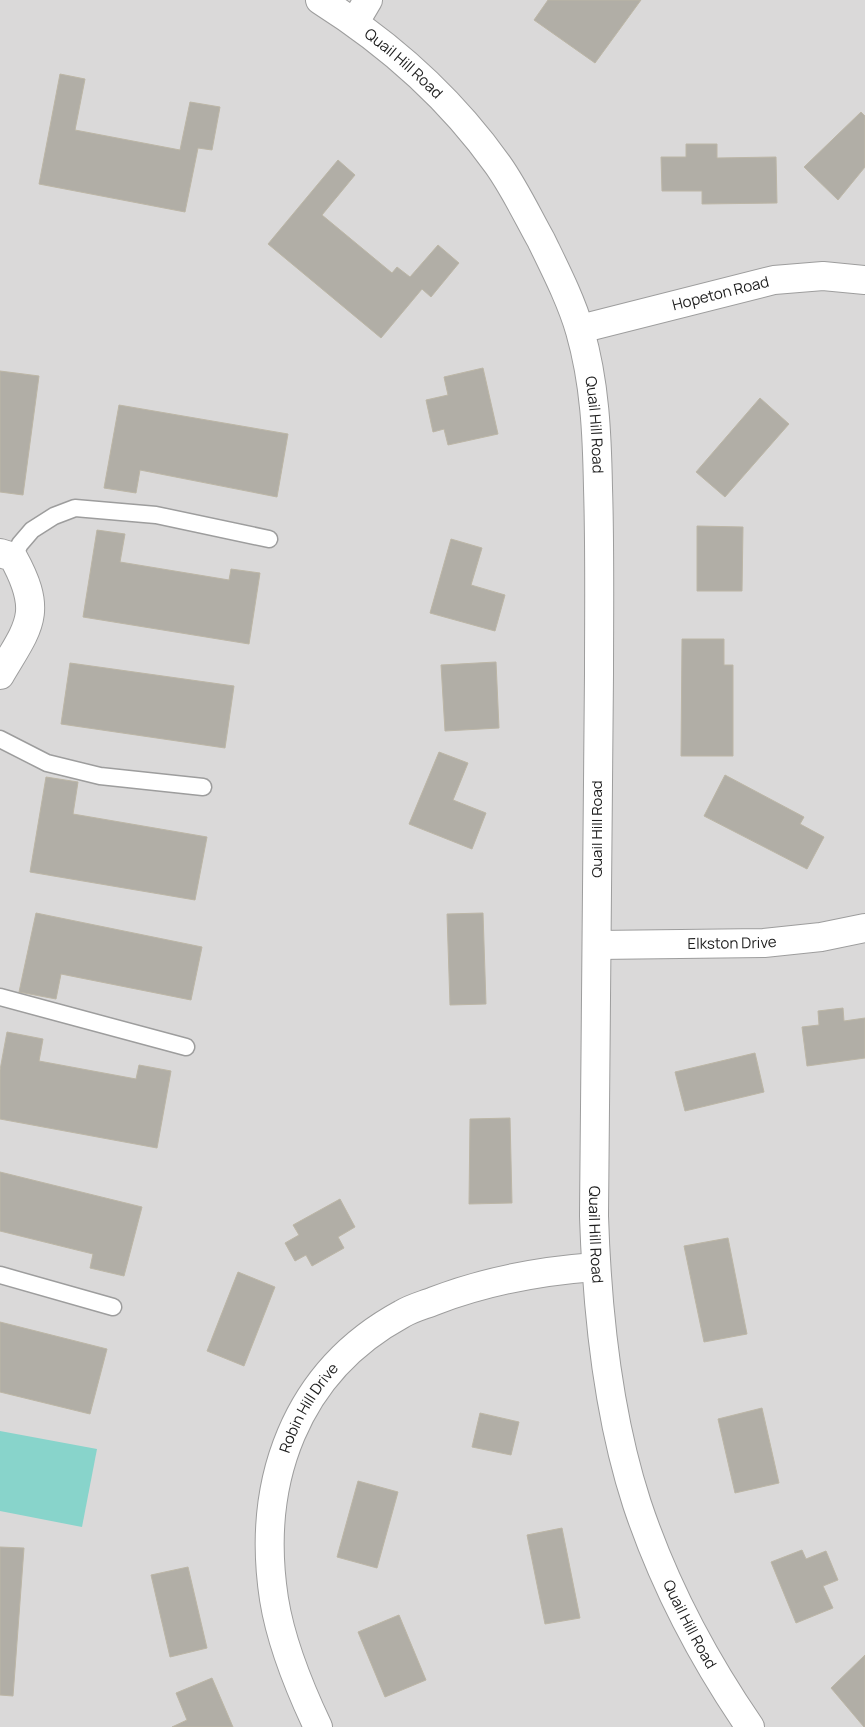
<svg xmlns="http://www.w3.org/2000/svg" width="865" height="1727" font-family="Manrope,sans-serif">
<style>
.residential{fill:#dad9d9}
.pitch{fill:#88d4cb}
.building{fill:#b1aea6;stroke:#bcb6a6}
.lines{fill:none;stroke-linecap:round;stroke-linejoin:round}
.lane-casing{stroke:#9d9d9d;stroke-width:19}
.street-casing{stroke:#9d9d9d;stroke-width:30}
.lane{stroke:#fff;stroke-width:16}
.street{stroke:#fff;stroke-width:28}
.labels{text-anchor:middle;stroke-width:4;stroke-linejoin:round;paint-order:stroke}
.street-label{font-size:15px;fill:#1c1c1c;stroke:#fff}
</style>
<rect width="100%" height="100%" fill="#ecebe2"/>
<rect class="residential" x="0" y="0" width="865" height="1727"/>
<path class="pitch" d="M0,1431L97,1449L82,1527L0,1511Z"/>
<g class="building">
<path d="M548,0H641L595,63L534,20Z"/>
<path d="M60,74L85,79L75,130L180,150L190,102L220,107L212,150L198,148L185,212L39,184Z"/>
<path d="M861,112L865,116V167L838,200L804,167Z"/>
<path d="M686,144H717V158L776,157L777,203L702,204V191H662L661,157H686Z"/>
<path d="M338,160L355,175L322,215L392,273L397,267L410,277L438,245L459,263L431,297L422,289L381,338L268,244Z"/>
<path d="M483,368L498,434L448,445L444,429L433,432L426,400L448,395L444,377Z"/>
<path d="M0,371L39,376L23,495L0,492Z"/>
<path d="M760,398L789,424L725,497L696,472Z"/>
<path d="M119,405L288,434L277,497L140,470L136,493L104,488Z"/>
<path d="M697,526L743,527L742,591H697Z"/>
<path d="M97,530L125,534L120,562L229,580L231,569L260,573L249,644L83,617Z"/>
<path d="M451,539L482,548L471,585L505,595L495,631L430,613Z"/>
<path d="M682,639H724V665H733V756H681Z"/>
<path d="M496,662L499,728L445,731L441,665Z"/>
<path d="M70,663L234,686L225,748L61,724Z"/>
<path d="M439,752L468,763L453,800L486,813L472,849L409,824Z"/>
<path d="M725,775L804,817L800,824L824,837L807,869L704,816Z"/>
<path d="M46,777L78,782L73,814L207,837L195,900L30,872Z"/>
<path d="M36,913L202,947L191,1000L61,974L56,999L19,992Z"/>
<path d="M483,913L486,1004L450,1005L447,914Z"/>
<path d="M843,1008L844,1021L865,1018V1058L807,1066L802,1027L819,1025L818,1011Z"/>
<path d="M7,1032L43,1039L39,1061L136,1079L139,1065L171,1071L157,1148L0,1119V1070Z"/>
<path d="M755,1053L764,1092L685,1111L675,1072Z"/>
<path d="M510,1118L512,1203L469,1204L470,1119Z"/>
<path d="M0,1172L142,1207L124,1276L90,1268L93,1254L0,1231Z"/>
<path d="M340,1199L355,1227L338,1237L344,1248L312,1266L306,1255L295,1261L285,1243L299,1235L293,1225Z"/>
<path d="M728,1238L747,1334L704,1342L684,1246Z"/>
<path d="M238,1272L275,1287L244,1366L207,1351Z"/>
<path d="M0,1322L107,1349L90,1414L0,1392Z"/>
<path d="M762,1408L779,1483L735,1493L718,1419Z"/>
<path d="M480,1413L519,1422L511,1455L472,1447Z"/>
<path d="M358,1481L398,1492L377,1568L337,1557Z"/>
<path d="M562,1528L580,1618L545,1624L527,1535Z"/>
<path d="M0,1547L24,1548L13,1696L0,1695Z"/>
<path d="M802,1550L806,1559L826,1551L838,1580L823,1586L833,1608L796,1623L771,1562Z"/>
<path d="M188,1567L207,1648L170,1657L151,1575Z"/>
<path d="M399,1615L426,1680L385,1697L358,1632Z"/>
<path d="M865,1655V1727H864L831,1688Z"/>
<path d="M212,1678L233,1727H172L187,1720L176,1693Z"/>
</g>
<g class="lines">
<g class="lane-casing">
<g id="lane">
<path d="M13,557L20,544L32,530L54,516L75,508L156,515L269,539"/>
<path d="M0,739L47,763L100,776L203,787"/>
<path d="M0,997L186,1047"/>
<path d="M0,1275L113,1307"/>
</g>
</g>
<g class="street-casing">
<g id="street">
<path id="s1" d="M320,0C388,43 451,99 498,165C515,189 527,215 541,240C555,269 571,300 580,331C595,383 597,435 598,488C600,550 599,612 599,674C597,854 596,1035 594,1216C597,1310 608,1415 637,1504C663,1582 704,1660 750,1727"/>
<path d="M355,22L368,0"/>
<path id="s2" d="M580,329L774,280L823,276L865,280"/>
<path d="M0,553L13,557C44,613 29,626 0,675"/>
<path id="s3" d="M597,945L764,943L821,937L865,928"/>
<path id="s4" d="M318,1727C299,1687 281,1643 274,1599C256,1482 295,1372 402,1314C412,1308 424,1305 434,1301C486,1281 540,1271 595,1267"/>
</g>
</g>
<use href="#lane" class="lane"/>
<use href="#street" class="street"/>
</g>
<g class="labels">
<g class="street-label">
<text dy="5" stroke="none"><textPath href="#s1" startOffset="105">Quail Hill Road</textPath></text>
<text dy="5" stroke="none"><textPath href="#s2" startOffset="145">Hopeton Road</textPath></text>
<text dy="5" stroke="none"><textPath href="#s1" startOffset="525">Quail Hill Road</textPath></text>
<text transform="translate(597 829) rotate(-90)" y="5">Quail Hill Road</text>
<text dy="5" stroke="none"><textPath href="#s3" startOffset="135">Elkston Drive</textPath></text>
<text dy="5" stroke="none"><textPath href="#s1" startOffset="1335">Quail Hill Road</textPath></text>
<text dy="5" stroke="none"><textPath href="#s4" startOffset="335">Robin Hill Drive</textPath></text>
<text dy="5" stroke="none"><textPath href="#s1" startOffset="1740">Quail Hill Road</textPath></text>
</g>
</g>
</svg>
